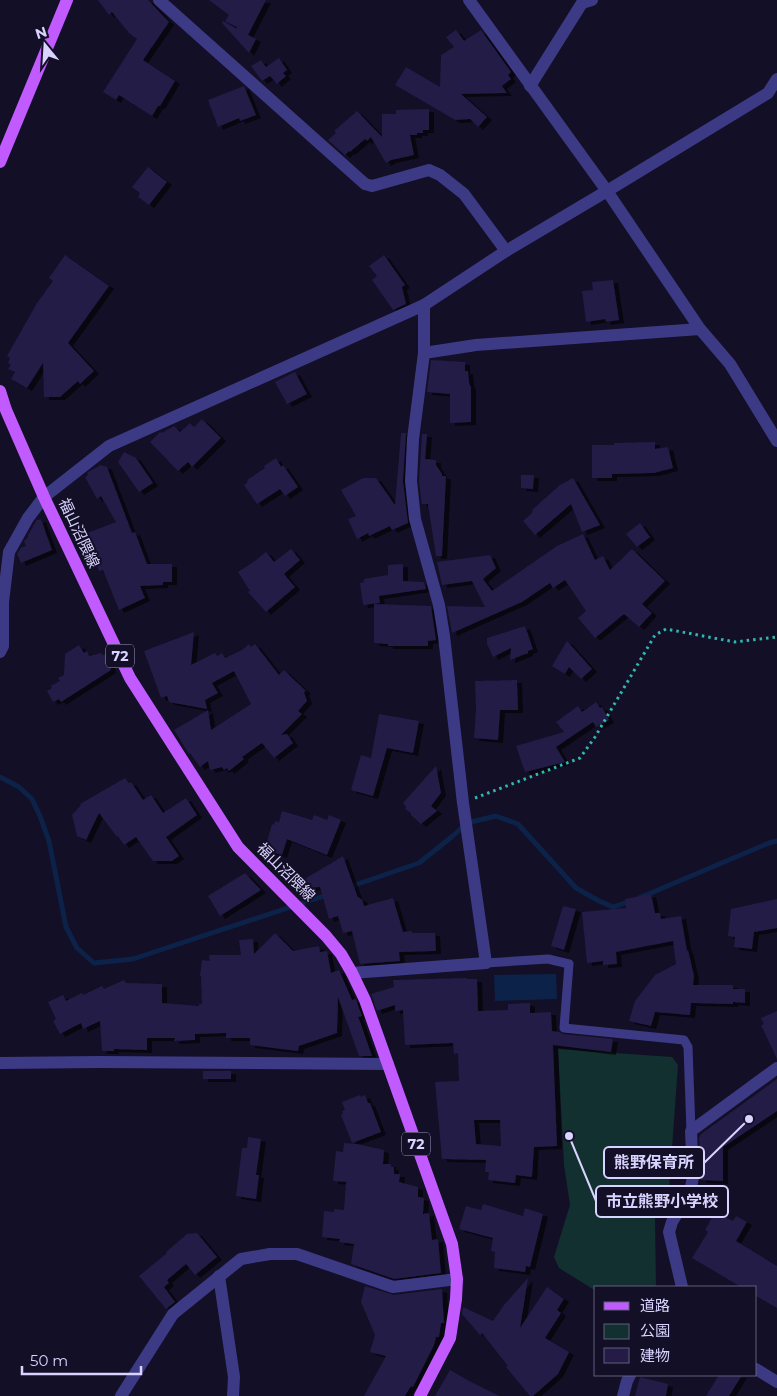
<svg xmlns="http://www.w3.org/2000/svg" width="777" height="1396" viewBox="0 0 777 1396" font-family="Montserrat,'Noto Sans JP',sans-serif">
<defs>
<filter id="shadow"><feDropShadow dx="5" dy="3" stdDeviation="0" flood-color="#0009"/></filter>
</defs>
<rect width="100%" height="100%" fill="#130f26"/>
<polygon fill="#12302f" points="558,1049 672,1057 678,1065 669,1191 655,1215 656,1287 596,1287 596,1291 559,1268 554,1257 570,1205 564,1165"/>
<polygon fill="#0c2248" points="556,974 557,999 495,1001 494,975"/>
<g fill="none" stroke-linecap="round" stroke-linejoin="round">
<g stroke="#0c2248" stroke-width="5">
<polyline points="0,777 19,787 32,799 40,816 49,841 66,927 77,948 94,963 133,959 327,895"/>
<polyline points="349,887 419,863 454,835 467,823 496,816 518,824 576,888 599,901 613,907 631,901"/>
<polyline points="639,898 769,843 777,841"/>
</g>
</g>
<g fill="#241b47" fill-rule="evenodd" filter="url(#shadow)">
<polygon points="98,0 148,0 169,22 143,60 175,81 160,106 158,106 152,116 119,95 116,100 103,92 137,39 129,33 112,12 109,15"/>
<polygon points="209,0 266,0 248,35 256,39 249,53 222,23 223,21 237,29 237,27 225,21 229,15"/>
<polygon points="456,30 464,41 481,30 511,72 508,75 511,79 502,86 507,93 461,94 487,117 478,127 470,119 455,120 395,85 406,67 440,87 441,55 454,47 446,37"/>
<polygon points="279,58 287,70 283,73 286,76 277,84 270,76 262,81 251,66 261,60 266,67"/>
<polygon points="244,86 256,115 240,121 239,118 218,127 208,100"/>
<polygon points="429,109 429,130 423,130 423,133 417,133 417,135 410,135 414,155 391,160 386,163 371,137 367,141 365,139 350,152 349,151 345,155 328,140 336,133 334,131 357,111 382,137 382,114 396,114 396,110"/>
<polygon points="148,167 167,182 149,205 138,197 140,193 132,187"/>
<polygon points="65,255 109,286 68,343 94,371 80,384 78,381 60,397 44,397 43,363 27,388 11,379 15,372 8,369 11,365 8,363 10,358 7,356 37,303 53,281 49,278"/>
<polygon points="384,255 405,285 402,287 406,304 393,310 372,280 377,276 369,266"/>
<polygon points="613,280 619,320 606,322 605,319 586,322 582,291 593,290 592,282"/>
<polygon points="431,360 465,362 465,371 468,371 469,382 470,386 471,386 471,422 450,423 450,394 427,392"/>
<polygon points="295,372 307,394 287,404 275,382"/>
<polygon points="202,419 221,438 192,467 188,462 178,471 150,442 160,432 162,433 174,426 180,432 190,423 194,427"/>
<polygon points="401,433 406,433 403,481 408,523 392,530 390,526 369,536 368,533 357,539 348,519 356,516 341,490 363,478 376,478 395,505"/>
<polygon points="422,434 427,434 425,459 436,460 436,465 442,474 442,476 446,476 442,556 436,556 428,504 422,504 422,506 419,481"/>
<polygon points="655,442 655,449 668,447 673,468 654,473 612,474 612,478 592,478 592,445 614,445 614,443"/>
<polygon points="124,452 136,458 153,483 139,492 118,462"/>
<polygon points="276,458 281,467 283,465 298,487 285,496 280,489 257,504 244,485 248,482 247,480 265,468 264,466"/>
<polygon points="101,465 107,467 132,533 135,532 147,564 172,564 172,582 163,582 163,585 140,586 145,598 119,610 103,570 99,571 93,555 89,557 88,553 83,554 77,537 116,522 101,496 97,499 85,477 88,475 87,474 88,472"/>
<polygon points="521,475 534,475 533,489 521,488"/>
<polygon points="573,478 600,525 582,532 571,504 535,535 523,521 533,512 532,510 560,485"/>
<polygon points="37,519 38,520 41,519 52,550 21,563 17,554 21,548 26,546 24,541 28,537 28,535"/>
<polygon points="640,523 650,537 637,547 626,534"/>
<polygon points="583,534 595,560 603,556 610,570 632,549 665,581 642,604 652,613 639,627 624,614 595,638 578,618 586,611 565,580 553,588 550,583 522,602 452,633 447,606 485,607 472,581 442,585 437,562 490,555 496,568 483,579 492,591 557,546"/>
<polygon points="291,549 300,560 284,574 295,587 266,612 248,592 250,591 238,572 252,563 266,552 274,562"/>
<polygon points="403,564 403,581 424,582 426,589 379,596 380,603 363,605 360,583 364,582 364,579 388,575 388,565"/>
<polygon points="374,604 431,606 436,640 428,641 428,646 388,646 388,644 374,643"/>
<polygon points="525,626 533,649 528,651 528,653 510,660 511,648 493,657 487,644 487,638"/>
<polygon points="194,632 191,665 215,653 217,656 222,653 225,658 242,650 249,644 251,647 255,644 279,675 284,670 286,672 306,691 304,692 307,701 298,711 302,714 281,735 287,734 293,743 274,758 262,743 242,757 244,759 229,771 227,768 224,770 222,767 210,770 208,761 200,767 190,753 189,754 174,730 208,710 211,730 251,704 234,671 212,683 218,693 205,700 207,709 169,702 167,696 161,698 144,651"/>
<polygon points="567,641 592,669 581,679 569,667 565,674 552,666"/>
<polygon points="79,645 84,653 87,651 89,656 102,653 102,655 107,654 111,670 61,702 59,699 53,702 47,691 52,688 51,686 60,681 58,678 64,675 65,654"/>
<polygon points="517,680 518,710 500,710 498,740 474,738 476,710 475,681"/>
<polygon points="596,702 600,708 602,707 609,720 596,727 593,722 556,747 565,762 525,772 516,746 564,732 556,722 578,706 582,712"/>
<polygon points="379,714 419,721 413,753 387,748 373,796 351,790 361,755 371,758"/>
<polygon points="436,766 441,793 431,806 437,811 421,824 411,815 411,813 405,809 406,807 403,803"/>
<polygon points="125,778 129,783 131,782 143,800 151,795 163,813 186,798 197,815 166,837 179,856 172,861 153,861 136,837 124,845 118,836 117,837 99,813 86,840 77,836 72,815 81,805 80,804"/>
<polygon points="282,811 312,820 314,815 327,820 329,815 341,820 327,855 287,839 282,855 268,851 270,844 267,842 272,824 274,825 275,821 279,822"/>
<polygon points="343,856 358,898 359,897 360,899 362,899 364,906 393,898 403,932 412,931 412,933 435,933 436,951 399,952 400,961 360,964 352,931 343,933 338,916 329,919 320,887 310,888 303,880"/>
<polygon points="245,873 261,890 220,916 208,896"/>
<polygon points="651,894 655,913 660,913 661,919 681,916 687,951 688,950 694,976 693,985 733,985 733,989 745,989 745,1003 733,1002 733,1004 691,1003 690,1015 655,1012 651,1026 629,1021 635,1001 655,975 676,964 673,941 616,952 617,964 603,965 603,961 587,963 582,912 626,908 625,899"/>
<polygon points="777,899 777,928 754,932 752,949 734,947 735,937 728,936 731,909"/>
<polygon points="563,906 576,909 564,950 551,946"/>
<polygon points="275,933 293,951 319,946 320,952 327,951 331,973 339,970 352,1000 356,999 357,1003 362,1016 358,1017 359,1019 372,1056 359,1056 338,997 337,1033 299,1046 298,1051 250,1045 250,1038 226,1038 226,1033 195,1034 195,1040 174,1041 175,1038 147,1038 147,1050 114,1049 114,1051 102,1051 100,1021 83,1029 81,1023 60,1034 53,1021 56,1019 48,1002 63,995 66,1001 82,993 83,995 102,986 104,989 124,980 126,983 162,984 162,1003 199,1006 199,1004 202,1004 201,976 200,976 202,960 210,961 209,955 241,955 239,940 253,939 254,954"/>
<path d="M466 978 467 979H477L478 1011 508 1010V1004L530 1003V1013L551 1012 552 1031 559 1032 563 1034 613 1039 611 1052 553 1045 557 1146 534 1147 532 1177 516 1175 515 1183 488 1180 489 1172H485L486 1160 442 1159 435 1082 459 1081 458 1053 454 1054 453 1043 405 1045 403 1010 395 1011V1005L377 1011 371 994 394 987 393 980ZM474 1120H500L501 1146 476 1144Z"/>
<polygon points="777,1011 777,1059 761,1025 764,1024 761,1018"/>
<rect x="203" y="1071" width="28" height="8"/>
<polygon points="777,1079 777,1111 723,1147 723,1181 701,1180 699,1138 701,1134"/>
<polygon points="360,1095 361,1097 365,1095 368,1103 370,1103 381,1132 352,1143 341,1115 343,1114 342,1111 345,1110 342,1102"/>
<polygon points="248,1137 261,1139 256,1175 259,1175 256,1199 236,1196 242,1148 247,1148"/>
<polygon points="344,1143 357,1144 384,1150 383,1164 391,1164 391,1167 394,1167 394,1174 400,1174 399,1182 418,1187 418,1197 424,1198 423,1214 429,1213 432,1240 438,1239 441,1273 394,1279 351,1264 354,1244 339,1242 340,1239 322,1237 324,1211 334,1212 334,1209 344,1210 346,1182 333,1181 336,1151 343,1152"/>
<polygon points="483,1204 523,1216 525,1208 543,1214 530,1267 526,1266 525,1272 494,1268 495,1252 491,1251 493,1238 459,1229 466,1206 481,1210"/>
<polygon points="714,1214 719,1214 733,1221 736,1216 747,1222 736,1241 777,1266 777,1308 756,1296 756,1287 741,1287 692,1258 708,1232 705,1230"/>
<polygon points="197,1233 217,1257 195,1275 186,1264 167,1280 169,1283 164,1287 175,1302 166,1309 139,1276 167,1253 166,1252 187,1234"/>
<polygon points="528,1278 520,1328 547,1287 564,1299 557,1310 561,1313 545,1338 569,1352 558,1374 533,1396 530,1396 506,1367 508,1366 482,1333 480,1335 462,1314 463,1307 493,1321 504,1305"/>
<polygon points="365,1286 394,1295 442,1289 444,1323 441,1323 439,1337 436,1337 434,1345 413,1387 411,1386 405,1396 364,1396 386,1356 370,1352 375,1335 361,1302"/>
<polygon points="450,1370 471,1382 499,1396 435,1396"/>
<polygon points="719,1375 742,1375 729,1396 706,1396"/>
<polygon points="640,1377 668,1384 666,1396 635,1396"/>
</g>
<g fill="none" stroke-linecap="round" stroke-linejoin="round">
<polyline stroke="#2fb8b0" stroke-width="3" stroke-dasharray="2.5 4" stroke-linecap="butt" points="475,798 580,758 595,737 655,635 666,629 735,642 777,637"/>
<polyline stroke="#3d3a85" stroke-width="9" points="486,963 548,959 569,964 564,1028 684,1040 688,1047 691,1131"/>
<g stroke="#3d3a85" stroke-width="12">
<polyline points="159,0 365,184 372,186 429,170 440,175 464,194 506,251"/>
<polyline points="469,0 607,191 700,329 730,364 777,441"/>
<polyline points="530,86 582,3 592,0"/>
<polyline points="424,353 476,345 700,329"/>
<polyline points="0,652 3,646 3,602 9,552 28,518 44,497 109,446 424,305 506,251 607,191 768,93 777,79"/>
<polyline points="352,973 486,963 463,803 444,636 439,605 415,519 411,481 413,439 424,353 424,305"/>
<polyline points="0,1063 99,1062 388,1064"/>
<polyline points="219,1276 234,1377 233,1396"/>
<polyline points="682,1287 669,1232 672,1222 690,1192 693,1177 691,1131 777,1068"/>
<polyline points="756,1369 777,1382"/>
<polyline points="121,1396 173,1314 241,1259 270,1254 297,1254 393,1287 457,1279"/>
<polyline points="623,1396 627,1381 630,1375"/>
</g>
<g stroke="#c25bff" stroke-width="12">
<polyline points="0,162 67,0"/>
<polyline points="0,391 6,410 44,497 130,678 238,847 326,936 341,954 352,973 365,1000 452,1244 457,1279 456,1299 450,1338 420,1396"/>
</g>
</g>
<g text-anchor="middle" stroke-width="4" stroke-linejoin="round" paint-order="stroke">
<g fill="#130f26" stroke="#9e99be" stroke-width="1">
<rect x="106" y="644.5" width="28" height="23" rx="4"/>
<rect x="402" y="1132.5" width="28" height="23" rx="4"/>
</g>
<g font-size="14" font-weight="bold" fill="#d9d4ff">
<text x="120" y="661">72</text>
<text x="416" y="1149">72</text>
</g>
<g font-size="15" fill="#d9d4ff" stroke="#130f26">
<text transform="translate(79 533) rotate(65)" y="5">福山沼隈線</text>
<text transform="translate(286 872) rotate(45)" y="5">福山沼隈線</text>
</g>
</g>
<path fill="none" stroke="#d9d4ff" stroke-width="2" d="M749 1119L704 1163M569 1136L596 1201"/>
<g fill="#d9d4ff" stroke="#130f26" stroke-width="2">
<circle cx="749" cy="1119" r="5"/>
<circle cx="569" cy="1136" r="5"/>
</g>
<g fill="#130f26" stroke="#d9d4ff" stroke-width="2">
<rect x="604" y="1147" width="100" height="31" rx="5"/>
<rect x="596" y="1186" width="132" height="31" rx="5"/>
</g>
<g font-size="16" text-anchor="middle" font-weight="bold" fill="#d9d4ff">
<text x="654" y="1168">熊野保育所</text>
<text x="662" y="1207">市立熊野小学校</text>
</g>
<rect x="594" y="1286" width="162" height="90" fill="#130f26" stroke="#625e7d"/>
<rect x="604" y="1302" width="25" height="8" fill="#c25bff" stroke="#625e7d"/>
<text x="640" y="1311" font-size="15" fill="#d9d4ff">道路</text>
<rect x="604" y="1324" width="25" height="15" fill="#12302f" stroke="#625e7d"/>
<text x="640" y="1336" font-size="15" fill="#d9d4ff">公園</text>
<rect x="604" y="1348" width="25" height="15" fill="#241b47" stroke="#625e7d"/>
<text x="640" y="1361" font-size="15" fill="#d9d4ff">建物</text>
<g transform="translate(45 45) rotate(342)" stroke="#130f26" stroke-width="4" paint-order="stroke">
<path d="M0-4L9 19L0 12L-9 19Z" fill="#d9d4ff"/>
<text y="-8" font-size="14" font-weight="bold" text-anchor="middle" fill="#d9d4ff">N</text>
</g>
<path d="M22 1366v8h119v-8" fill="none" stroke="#d9d4ff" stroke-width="2.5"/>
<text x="30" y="1366" font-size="15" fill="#d9d4ff" stroke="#130f26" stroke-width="4" paint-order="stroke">50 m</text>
</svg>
